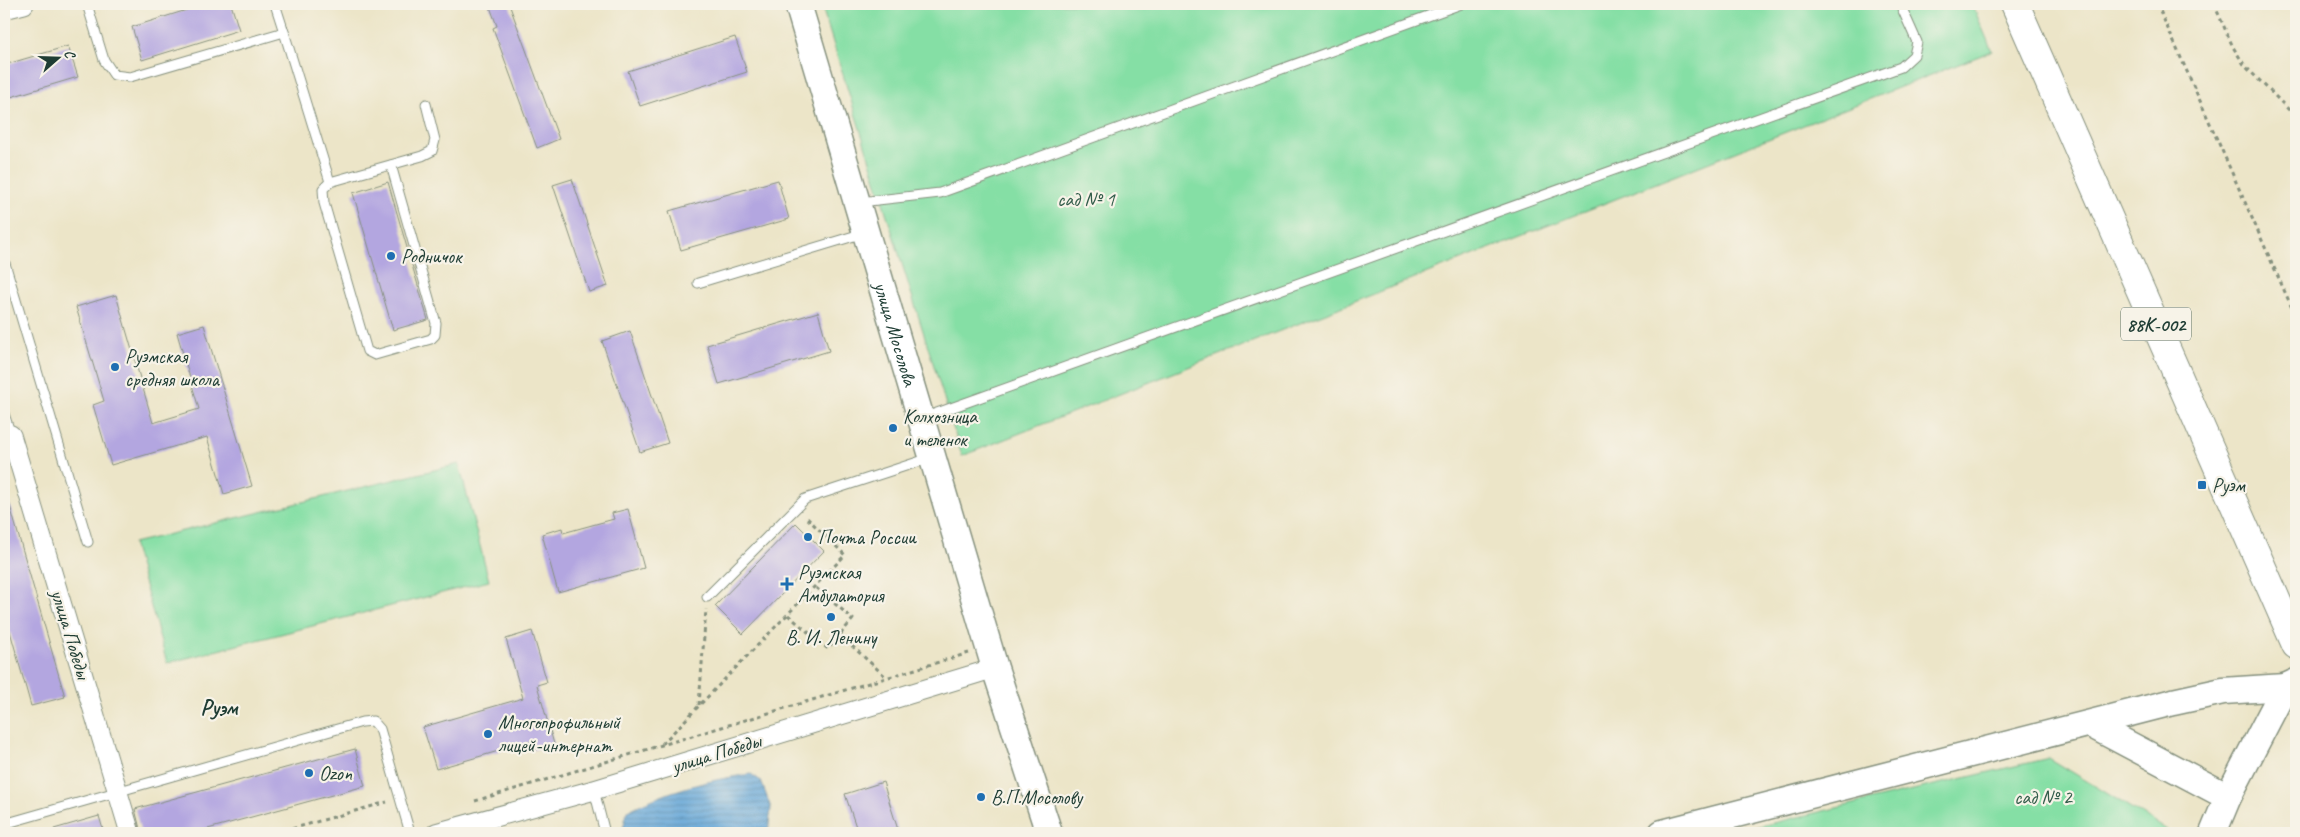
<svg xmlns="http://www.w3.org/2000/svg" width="2300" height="837" viewBox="0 0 2300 837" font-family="Caveat,sans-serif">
<defs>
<pattern id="water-rules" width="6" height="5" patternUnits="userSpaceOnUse" patternTransform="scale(1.25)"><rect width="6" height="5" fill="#63a6d8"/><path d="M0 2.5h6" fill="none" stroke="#5188b0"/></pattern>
</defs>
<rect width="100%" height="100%" fill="#f7f3e8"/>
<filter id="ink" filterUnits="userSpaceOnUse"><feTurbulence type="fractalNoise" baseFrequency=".02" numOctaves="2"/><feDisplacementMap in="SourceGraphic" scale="10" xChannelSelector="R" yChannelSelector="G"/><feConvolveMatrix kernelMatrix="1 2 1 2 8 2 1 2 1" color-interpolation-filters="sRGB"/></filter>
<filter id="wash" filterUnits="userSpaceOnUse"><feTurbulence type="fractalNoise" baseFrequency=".0096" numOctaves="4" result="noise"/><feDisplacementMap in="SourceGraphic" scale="20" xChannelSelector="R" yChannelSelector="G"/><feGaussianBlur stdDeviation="1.12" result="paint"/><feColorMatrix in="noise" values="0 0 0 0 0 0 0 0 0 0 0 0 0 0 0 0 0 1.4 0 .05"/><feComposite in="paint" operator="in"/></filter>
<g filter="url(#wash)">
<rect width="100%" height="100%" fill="#ece5c8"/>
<g fill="#85dfa5" stroke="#528e6c">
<polygon points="821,4 1972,4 1992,51 962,456"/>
<polygon points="459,464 489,581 167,663 133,543"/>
<polygon points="2049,758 2172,833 1730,833"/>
</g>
<path fill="url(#water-rules)" stroke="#417286" d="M751 774 761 781 771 808 768 833H624L623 829 627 811C666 791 707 780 751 774Z"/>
<g id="blocks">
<g fill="#b3a6e0">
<polygon points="206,4 231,4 239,30 142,60 132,27"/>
<polygon points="489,4 509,4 559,139 537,148 493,28 497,26"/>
<polygon points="735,37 747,72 640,106 628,71"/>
<polygon points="68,46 78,77 4,99 4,65"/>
<polygon points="572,179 608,286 589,292 553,185"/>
<polygon points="778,180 789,219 681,250 669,211"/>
<polygon points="388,182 428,320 393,330 353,193"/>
<polygon points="116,295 153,423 199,409 177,333 204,325 252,486 224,494 207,437 111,465 93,405 104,401 76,307"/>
<polygon points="818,312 829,351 719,384 707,345"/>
<polygon points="630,331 668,443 640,452 602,341"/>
<polygon points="4,499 8,499 65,697 31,706 4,610"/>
<polygon points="628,509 644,568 558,592 542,534 562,528 563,533 614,519 612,513"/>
<polygon points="796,523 824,551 743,634 715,606"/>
<polygon points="532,631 547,682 537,685 554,744 533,750 530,742 436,769 423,727 523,698 506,639"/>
<polygon points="355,749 365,786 193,833 141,833 135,809"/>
<polygon points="883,782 899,833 858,833 845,794"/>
<polygon points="99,816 104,833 54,833 54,829"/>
</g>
</g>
</g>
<g filter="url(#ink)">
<use href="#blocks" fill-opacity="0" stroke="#86917e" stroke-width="1"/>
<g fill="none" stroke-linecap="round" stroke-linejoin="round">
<g stroke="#86917e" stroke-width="11">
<g id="lane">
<polyline points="87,4 104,60 114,75 130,77 284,32 275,4"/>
<polyline points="284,32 330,182 323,189 324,203 367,351 375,355 431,339 435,335 436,323 391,165"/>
<polyline points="330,182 422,156 432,151 435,140 426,104"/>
<polyline points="860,202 940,193 1461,4"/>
<polyline points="4,260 88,542"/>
<polyline points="698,283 864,233"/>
<polyline points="4,414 11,435"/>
<polyline points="923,418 1901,67 1914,55 1917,42 1900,4"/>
<polyline points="707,597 805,499 930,458"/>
<polyline points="594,790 605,833"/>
<polyline points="4,824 362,722 373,721 380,729 410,833"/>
</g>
</g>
<g stroke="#86917e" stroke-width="21">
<g id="street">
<polyline points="4,9 24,4"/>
<polyline points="11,435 130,833"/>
<polyline points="436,833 594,790 995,668"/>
</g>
</g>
<g stroke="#86917e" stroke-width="29">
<g id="secondary">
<path id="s1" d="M798 4 995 668 1049 833"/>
<polyline points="2090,724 2228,797"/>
<polyline points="1662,833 2173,702 2223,691 2285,687"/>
<polyline points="2213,833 2228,797 2285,687 2296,682"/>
</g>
</g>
<g stroke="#86917e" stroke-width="30">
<polyline id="primary" points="2015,4 2296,645"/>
</g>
<g stroke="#86917e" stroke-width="3" stroke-dasharray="4 4" stroke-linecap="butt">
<polyline points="2157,4 2296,317"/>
<polyline points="2214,4 2233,47 2245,66 2296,117"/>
<polyline points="788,615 828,649 853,619 815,587"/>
<polyline points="840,635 886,677"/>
<polyline points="699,705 706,609"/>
<polyline points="662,744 845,555 806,517"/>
<polyline points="475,801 969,653"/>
<polyline points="277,833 387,802"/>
</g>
<use href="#lane" stroke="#fff" stroke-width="9"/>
<use href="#street" stroke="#fff" stroke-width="19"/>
<use href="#secondary" stroke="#fff" stroke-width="26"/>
<use href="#primary" stroke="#fff" stroke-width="28"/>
</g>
</g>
<g fill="#1f6fb2" stroke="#f7f3e8" stroke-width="2">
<circle cx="391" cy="256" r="5"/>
<circle cx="115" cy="367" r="5"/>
<circle cx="893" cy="428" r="5"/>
<rect x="2197" y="480" width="10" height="10" rx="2.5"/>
<circle cx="808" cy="537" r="5"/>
<path d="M784.5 576.5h5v5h5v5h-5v5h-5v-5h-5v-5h5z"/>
<circle cx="831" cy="617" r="5"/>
<circle cx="488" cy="734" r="5"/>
<circle cx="309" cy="773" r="5"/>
<circle cx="981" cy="797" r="5"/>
</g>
<g text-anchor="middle" stroke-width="4.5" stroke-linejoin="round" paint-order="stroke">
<rect fill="#f7f3e8" stroke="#60746a" stroke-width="1" x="2121" y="307.5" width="70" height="33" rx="4"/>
<g font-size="19" font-weight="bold" fill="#1f3d34">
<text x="2156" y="331">88К-002</text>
</g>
<g font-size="20" fill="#335d4b" stroke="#f7f3e8">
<text x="1086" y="206">сад № 1</text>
<text x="2043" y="804">сад № 2</text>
</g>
<g font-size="20" fill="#1f3d34" stroke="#f7f3e8" text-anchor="start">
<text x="401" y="263">Родничок</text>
<text x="125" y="363">Руэмская<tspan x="125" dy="23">средняя школа</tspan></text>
<text x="903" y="423">Колхозница<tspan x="903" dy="23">и теленок</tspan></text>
<text x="2212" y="492">Руэм</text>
<text x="818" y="544">Почта России</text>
<text x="798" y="579">Руэмская<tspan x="798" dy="23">Амбулатория</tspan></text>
<text x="831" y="644" text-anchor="middle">В. И. Ленину</text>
<text x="498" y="729">Многопрофильный<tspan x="498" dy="23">лицей-интернат</tspan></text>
<text x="319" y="780">Ozon</text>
<text x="991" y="804">В.П.Мосолову</text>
</g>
<g font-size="20" fill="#1f3d34" stroke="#f7f3e8">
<text dy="7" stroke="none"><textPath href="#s1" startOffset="344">улица Мосолова</textPath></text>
<text transform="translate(71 634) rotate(73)" y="7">улица Победы</text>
<text transform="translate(716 753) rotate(-17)" y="7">улица Победы</text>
</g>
<g font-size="22" font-weight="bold" fill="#1f3d34" stroke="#f7f3e8">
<text x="219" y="715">Руэм</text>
</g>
</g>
<rect width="2300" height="837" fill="none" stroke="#f7f3e8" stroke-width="20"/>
<g transform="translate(58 58) rotate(70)" stroke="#f7f3e8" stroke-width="4" paint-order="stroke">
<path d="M0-4L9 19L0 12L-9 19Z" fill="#1f3d34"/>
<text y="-8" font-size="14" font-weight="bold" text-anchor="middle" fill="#1f3d34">С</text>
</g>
</svg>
